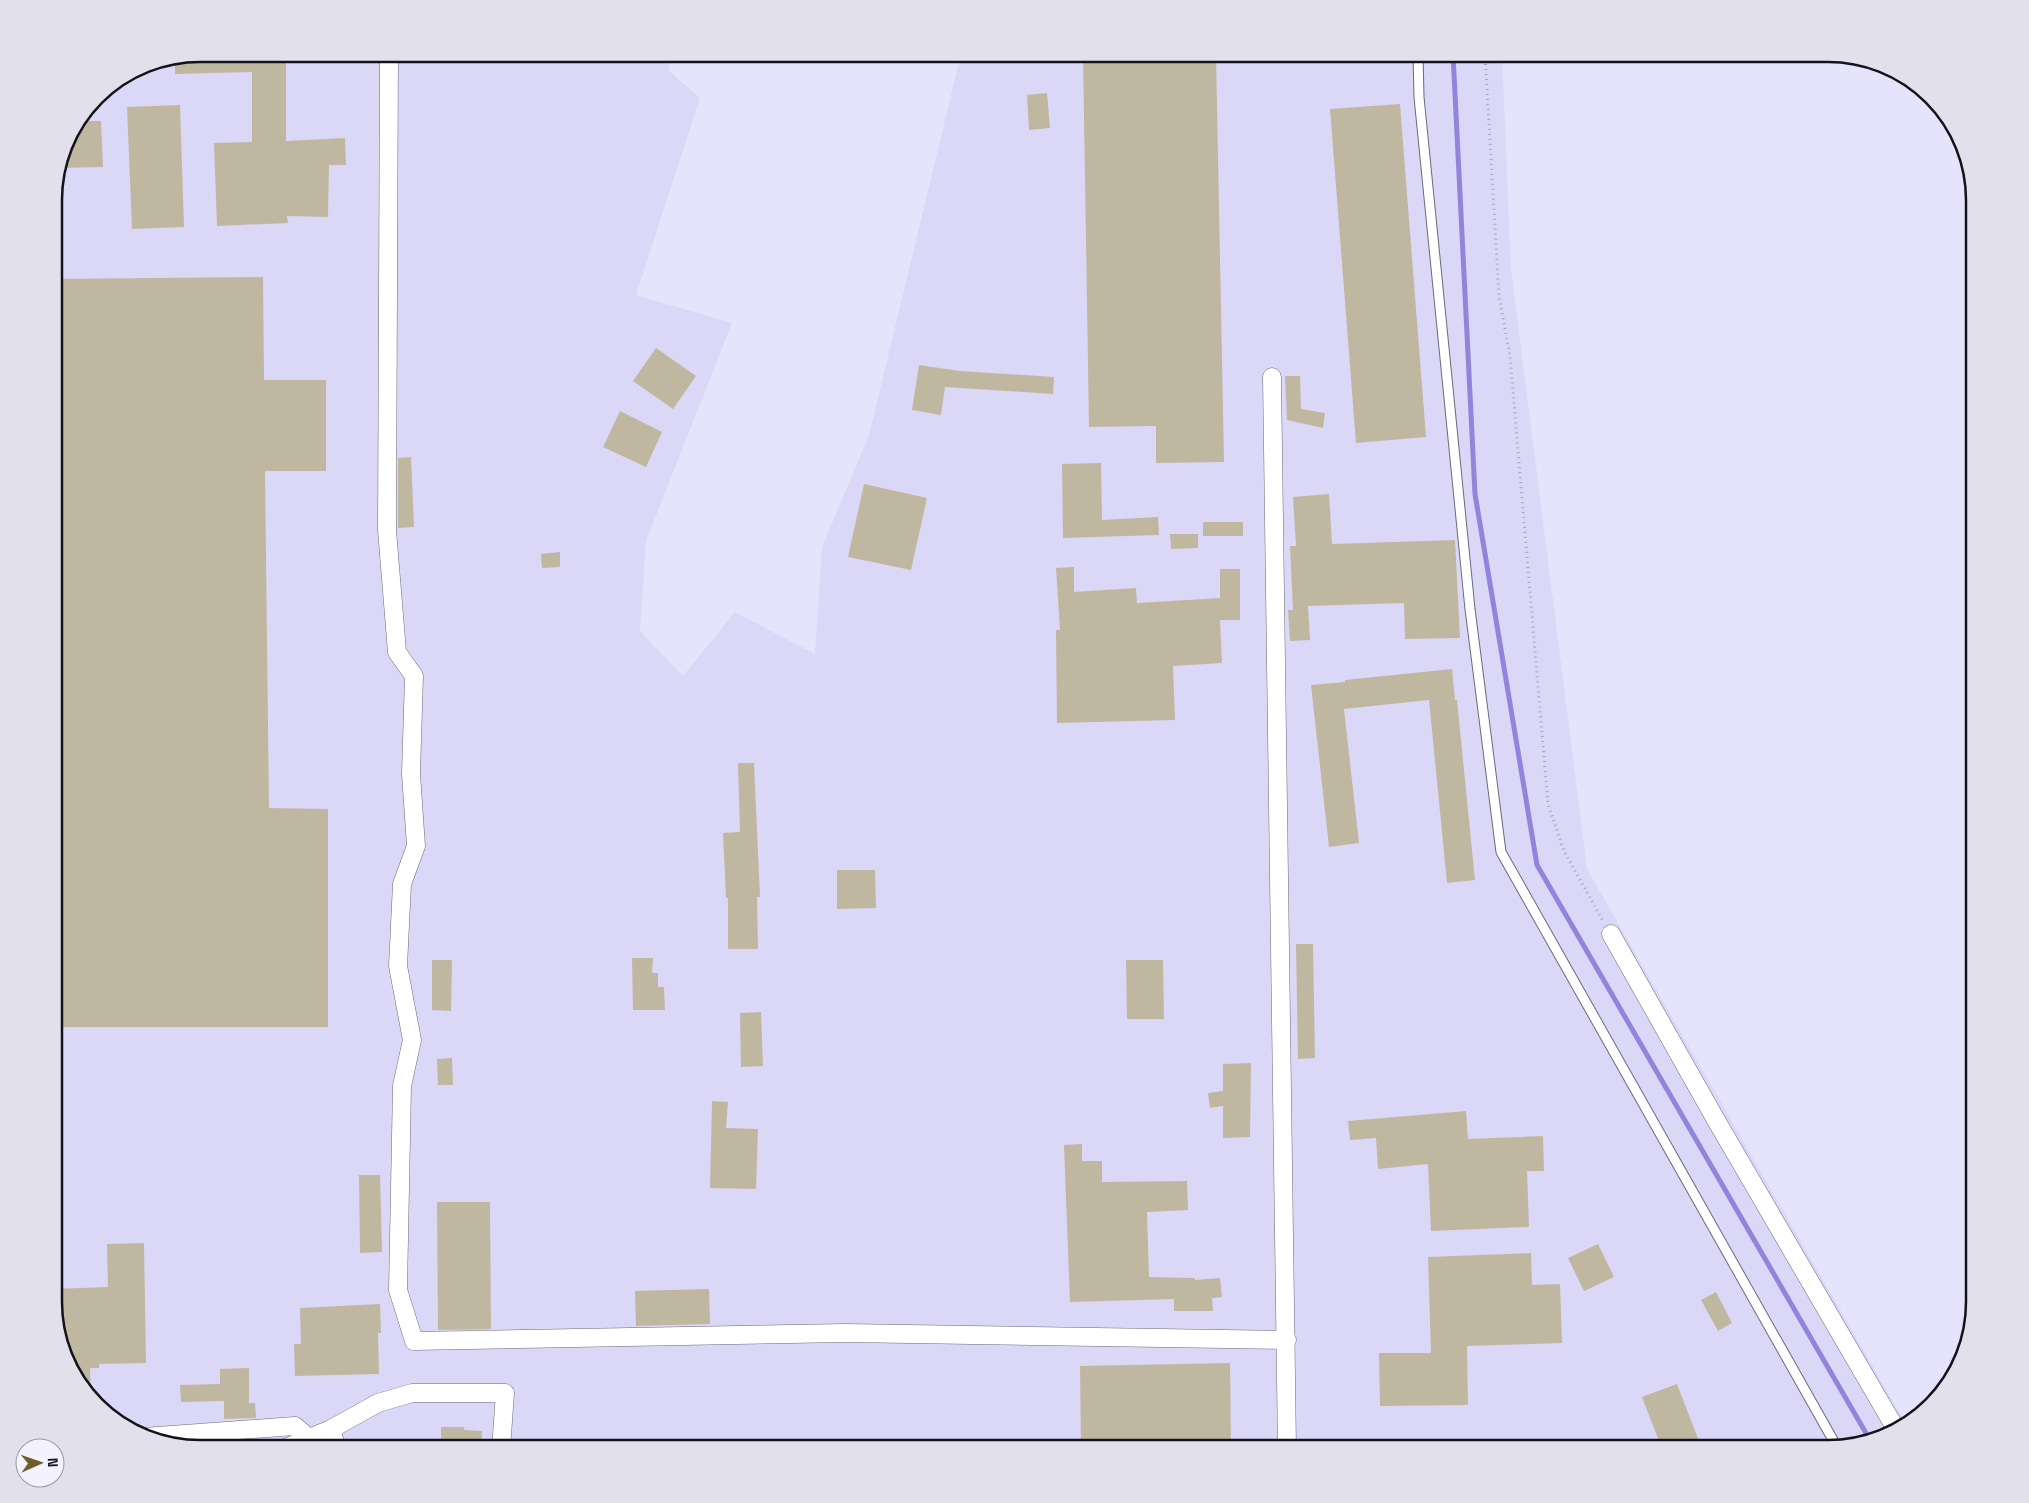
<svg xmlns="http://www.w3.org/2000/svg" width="2029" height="1503" viewBox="0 0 2029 1503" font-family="'Space Grotesk',sans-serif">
<rect width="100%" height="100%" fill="#e6e4fc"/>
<polygon fill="#dbd8f7" points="200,54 674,54 668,70 700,98 636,295 732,323 646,541 640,631 683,676 735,612 815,654 822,547 869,435 961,54 1502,54 1511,268 1587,869 1906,1424 1894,1434 1829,1449 200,1449 153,1441 111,1419 73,1376 54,1312 54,191 65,144 97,96 144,65"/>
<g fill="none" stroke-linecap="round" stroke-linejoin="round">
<polyline stroke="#9284da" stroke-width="5" points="1453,54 1475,494 1537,865 1870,1440"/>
</g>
<g fill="#c0b7a1">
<polygon points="200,54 286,54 286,141 345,138 346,165 329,165 328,217 287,216 288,223 217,226 214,143 252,142 252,72 175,74 175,59"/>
<polygon points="1083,54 1216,54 1224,462 1156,463 1156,426 1089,427"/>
<polygon points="1047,93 1050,128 1029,130 1027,95"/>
<polygon points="1400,104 1426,437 1356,443 1330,109"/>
<polygon points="180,105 184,227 132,229 127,107"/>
<polygon points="80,121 101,121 103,167 59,168 65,144"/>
<polygon points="263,277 264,380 326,380 326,471 265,471 269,808 328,809 328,1027 54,1027 54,279"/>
<polygon points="656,348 696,376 673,409 633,381"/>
<polygon points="919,365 960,371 1054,377 1053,394 945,387 941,415 912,410"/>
<polygon points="1285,376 1300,376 1301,409 1325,413 1323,428 1287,420"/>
<polygon points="620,411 662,432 646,467 603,447"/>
<polygon points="411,457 414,527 398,528 398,458"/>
<polygon points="1101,463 1102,520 1158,517 1159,535 1063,538 1062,464"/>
<polygon points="864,484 927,498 911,570 848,557"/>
<polygon points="1329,494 1332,544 1455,540 1460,638 1405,639 1404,603 1308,606 1310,640 1290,641 1288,610 1293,610 1290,546 1296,546 1293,497"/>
<rect x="1203" y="522" width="40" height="14"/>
<polygon points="1170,534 1198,534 1198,548 1171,549"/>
<polygon points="560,552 560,567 542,568 541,554"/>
<polygon points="1074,567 1074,592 1136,588 1137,603 1220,598 1220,569 1240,569 1240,620 1220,620 1222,663 1173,666 1175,720 1057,723 1056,630 1060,630 1056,568"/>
<polygon points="1452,669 1455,700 1457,700 1475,880 1447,883 1429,700 1344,709 1359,843 1329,847 1311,685 1345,682 1345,680"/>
<polygon points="738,763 754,763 760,897 757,897 758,949 728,949 728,898 726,898 723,833 740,832"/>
<polygon points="837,870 875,870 876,908 837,909"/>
<polygon points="1296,944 1313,944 1315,1058 1298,1059"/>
<polygon points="632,958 653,958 652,973 658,973 658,987 664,987 665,1010 633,1010"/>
<polygon points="432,960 452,960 451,1011 432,1010"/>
<polygon points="1126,960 1163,960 1164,1019 1127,1019"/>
<polygon points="761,1012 763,1066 741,1067 740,1013"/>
<polygon points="452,1058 453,1085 438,1085 437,1059"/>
<polygon points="1251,1063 1250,1137 1223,1138 1223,1106 1210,1108 1208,1093 1223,1091 1223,1064"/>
<polygon points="712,1101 728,1102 726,1128 758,1129 756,1189 710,1188"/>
<polygon points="1466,1111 1468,1139 1543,1136 1544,1171 1527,1171 1529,1227 1431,1231 1428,1164 1378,1169 1376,1138 1350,1140 1348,1121"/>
<polygon points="1082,1144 1082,1161 1102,1161 1102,1182 1187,1181 1188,1210 1147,1212 1149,1277 1195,1278 1195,1280 1220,1278 1222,1297 1212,1298 1213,1311 1174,1311 1174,1299 1070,1302 1064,1145"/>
<polygon points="359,1175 380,1175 382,1252 360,1253"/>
<polygon points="437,1202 490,1202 491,1329 438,1330"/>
<polygon points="144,1243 146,1363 99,1364 99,1368 90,1368 91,1396 73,1376 54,1312 54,1289 108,1287 107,1244"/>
<polygon points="1598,1244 1614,1277 1584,1291 1568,1258"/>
<polygon points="1531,1253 1532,1285 1560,1284 1562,1343 1467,1346 1468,1405 1380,1406 1379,1353 1431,1353 1428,1257"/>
<polygon points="709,1289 710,1324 636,1326 635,1291"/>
<polygon points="1716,1292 1732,1323 1718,1331 1701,1300"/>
<polygon points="380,1304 381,1333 378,1333 379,1374 295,1376 294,1344 301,1344 300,1308"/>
<polygon points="1230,1363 1231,1449 1081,1449 1080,1366"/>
<polygon points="249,1368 249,1403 255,1403 256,1418 224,1419 224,1401 181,1402 180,1385 220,1384 220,1369"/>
<polygon points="1677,1384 1702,1449 1662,1449 1642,1397"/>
<polygon points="441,1427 464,1427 464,1430 482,1431 481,1449 441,1449"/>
</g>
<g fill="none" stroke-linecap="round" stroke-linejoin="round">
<g stroke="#6b687d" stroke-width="11">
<polyline id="lane" points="1418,54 1419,97 1470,609 1501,852 1837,1447"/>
</g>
<g stroke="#6b687d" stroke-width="19">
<g id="street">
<polyline points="389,54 387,530 397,652 414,676 411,774 416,846 402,884 398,966 412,1040 402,1086 398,1290 414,1341 846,1333 1287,1340"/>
<polyline points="1272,377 1287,1449"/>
<polyline points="1611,934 1716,1120 1897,1431"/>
<polyline points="331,1429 337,1449"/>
<polyline points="144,1437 295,1426 309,1438"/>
<polyline points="283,1449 331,1429 378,1403 412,1393 505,1393 501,1449"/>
</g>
</g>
<polyline stroke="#a5a4b7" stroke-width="3" stroke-dasharray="1 4" stroke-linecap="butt" points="1485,54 1499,296 1510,356 1548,804 1564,851 1603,921"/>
<use href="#lane" stroke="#fff" stroke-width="9"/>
<use href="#street" stroke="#fff" stroke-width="18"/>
</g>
<path d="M0 0H2029V1503H0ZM200 62H1828A138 138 0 0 1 1966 200V1302A138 138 0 0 1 1828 1440H200A138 138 0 0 1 62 1302V200A138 138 0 0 1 200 62Z" fill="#e2e1eb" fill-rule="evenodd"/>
<path fill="none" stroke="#14131b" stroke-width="2.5" d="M200 62H1828A138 138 0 0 1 1966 200V1302A138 138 0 0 1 1828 1440H200A138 138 0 0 1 62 1302V200A138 138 0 0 1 200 62Z"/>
<g transform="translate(40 1463) rotate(88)"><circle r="24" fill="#f4f3fd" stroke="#9a99a3"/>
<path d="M0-4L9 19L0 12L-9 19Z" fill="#705d2b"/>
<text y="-8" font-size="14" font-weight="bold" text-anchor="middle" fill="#14131b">N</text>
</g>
</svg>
